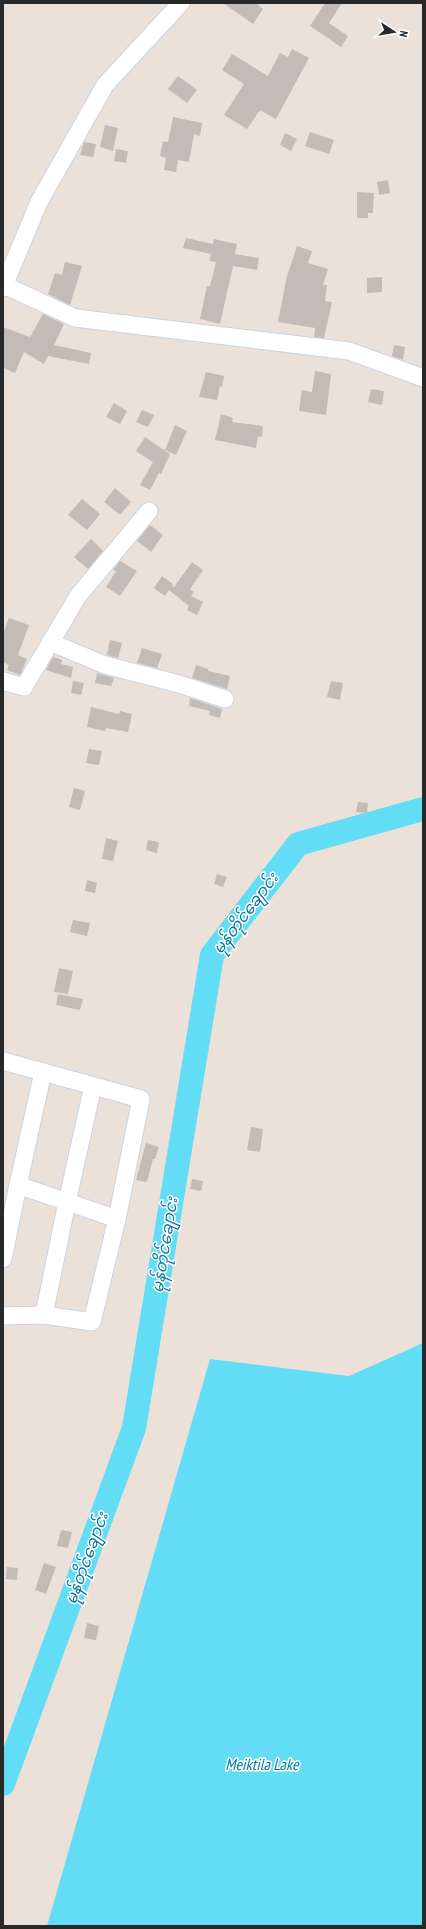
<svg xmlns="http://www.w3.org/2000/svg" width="426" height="1929" viewBox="0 0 426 1929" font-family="'PT Sans Narrow','Noto Sans Myanmar',sans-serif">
<rect width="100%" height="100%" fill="#ebe1d8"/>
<polygon fill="#63dcf5" points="423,1343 423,1926 47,1926 210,1359 349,1376"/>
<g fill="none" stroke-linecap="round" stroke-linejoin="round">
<polyline stroke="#63dcf5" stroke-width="24" points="3,1784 134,1428 212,955 298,844 423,809"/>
</g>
<g fill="#c3bbb5">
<polygon points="223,3 256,3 263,9 253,24"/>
<polygon points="325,3 342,3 329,23 348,36 341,47 310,26"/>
<polygon points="292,49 309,58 276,119 260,110 247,129 224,115 244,84 222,70 232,54 268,76 280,53 288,57"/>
<polygon points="178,76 197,90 187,103 168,89"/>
<polygon points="173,117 202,123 200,136 194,134 189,162 178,160 176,172 164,170 166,158 160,156 163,141 168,142"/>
<polygon points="105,125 118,128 113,151 100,147"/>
<polygon points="310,132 334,140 329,154 305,146"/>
<polygon points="285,133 297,139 291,151 280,145"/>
<polygon points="84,142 96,144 93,157 80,155"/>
<polygon points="116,149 128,151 126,163 114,161"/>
<polygon points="388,180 390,193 379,195 377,182"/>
<polygon points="357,192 374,193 373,213 368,213 368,218 357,218"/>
<polygon points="186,238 213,244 214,239 237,244 235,254 259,258 257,270 233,266 220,324 200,319 207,286 210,286 216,262 209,261 211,254 183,248"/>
<polygon points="297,246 312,251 308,263 328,269 323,285 327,285 325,301 332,302 324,338 314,337 315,328 278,322 287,276"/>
<polygon points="65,262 82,266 70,305 48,294 55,273 62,275"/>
<polygon points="382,277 382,292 367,293 367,278"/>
<polygon points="43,314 64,324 54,345 91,353 89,364 48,356 44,364 24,352 15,373 3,368 3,327 30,337"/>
<polygon points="394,345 405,347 403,360 392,356"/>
<polygon points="315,371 331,374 326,415 299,411 302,390 312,392"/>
<polygon points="206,372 224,376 222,387 220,386 217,400 199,397"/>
<polygon points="371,389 384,391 382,405 368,402"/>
<polygon points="114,403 127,411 120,424 106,417"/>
<polygon points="142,410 154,415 148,427 136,422"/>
<polygon points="221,414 233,418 232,422 263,426 262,437 258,436 256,448 215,440"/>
<polygon points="175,425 187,431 176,455 165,450"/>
<polygon points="145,437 170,454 161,474 159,473 150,490 140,485 153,462 136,451"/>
<polygon points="115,488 131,502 120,515 104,502"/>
<polygon points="82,499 100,514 87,530 68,515"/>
<polygon points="150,525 163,535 151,552 137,541"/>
<polygon points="91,539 103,551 88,569 74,557"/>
<polygon points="120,561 137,571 120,596 106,587 116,571 113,570"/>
<polygon points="192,562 203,570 190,589 194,592 191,596 203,602 197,615 187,610 189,606 169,590 165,596 154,588 162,576 173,584 172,586 174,587"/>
<polygon points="9,618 29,625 18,655 27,659 20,675 7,670 9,665 3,662 3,634"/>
<polygon points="110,640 122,643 118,658 107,655"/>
<polygon points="142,648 162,654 157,668 137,663"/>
<polygon points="53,657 62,660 61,664 73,667 71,678 46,670"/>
<polygon points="196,665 208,669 208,671 230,676 227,689 192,678"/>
<polygon points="97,673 114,678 111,686 95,683"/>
<polygon points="73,681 84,683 81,695 71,693"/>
<polygon points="331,681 343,683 340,700 327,697"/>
<polygon points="190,698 222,709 220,718 209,715 210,711 189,706"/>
<polygon points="91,707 119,714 120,711 132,714 128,732 106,728 105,731 87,727"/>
<polygon points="89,749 102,751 99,765 86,763"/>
<polygon points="74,788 85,791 80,810 69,807"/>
<polygon points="358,802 368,803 367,813 356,812"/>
<polygon points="106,838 118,841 113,861 102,859"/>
<polygon points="148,840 159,842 157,853 146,850"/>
<polygon points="217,874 227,877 223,887 214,884"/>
<polygon points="87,880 97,883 95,893 85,891"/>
<polygon points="73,920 90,923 87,936 70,932"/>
<polygon points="59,968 73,971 68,994 54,992"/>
<polygon points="58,994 83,999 80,1010 56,1005"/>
<polygon points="251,1127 263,1129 260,1152 247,1150"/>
<polygon points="146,1143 159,1147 155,1159 153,1159 147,1182 136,1180"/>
<polygon points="192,1179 203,1181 201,1191 190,1189"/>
<polygon points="61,1530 72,1532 68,1548 57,1546"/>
<polygon points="44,1563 56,1567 46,1594 35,1590"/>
<polygon points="7,1567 18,1568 17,1580 6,1579"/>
<polygon points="87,1623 99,1626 96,1640 84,1638"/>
</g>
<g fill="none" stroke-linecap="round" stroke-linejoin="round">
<g stroke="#cdd3e2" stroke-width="19">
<g id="minor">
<polyline points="4,285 75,318 349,351 423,378"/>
<polyline points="3,288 39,202 105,85 181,3"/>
<polyline points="50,642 105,665 179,684 225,699"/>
<polyline points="3,681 24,687 78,596 149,511"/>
<polyline points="3,1061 141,1099 117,1219 92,1322 44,1315 3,1316"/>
<polyline points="43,1072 18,1185 117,1219"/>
<polyline points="3,1259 18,1185"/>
<polyline points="44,1315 67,1202 93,1086"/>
</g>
</g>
<use href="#minor" stroke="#fff" stroke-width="17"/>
</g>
<g text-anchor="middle" stroke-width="3" stroke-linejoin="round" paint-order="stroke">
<g font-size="16" font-style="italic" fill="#06779e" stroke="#fff">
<text transform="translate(245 913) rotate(-53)" y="6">မုန်တိုင်ချောင်း</text>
<text transform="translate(164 1245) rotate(-81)" y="6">မုန်တိုင်ချောင်း</text>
<text transform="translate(86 1558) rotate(-70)" y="6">မုန်တိုင်ချောင်း</text>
<text x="262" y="1770">Meiktila Lake</text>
</g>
</g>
<rect width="426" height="1929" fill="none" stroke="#282828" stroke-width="8"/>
<g transform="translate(394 32) rotate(102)" stroke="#ffffff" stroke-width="3" paint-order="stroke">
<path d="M0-3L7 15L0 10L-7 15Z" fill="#282828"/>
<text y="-6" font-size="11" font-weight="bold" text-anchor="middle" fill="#282828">N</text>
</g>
</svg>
